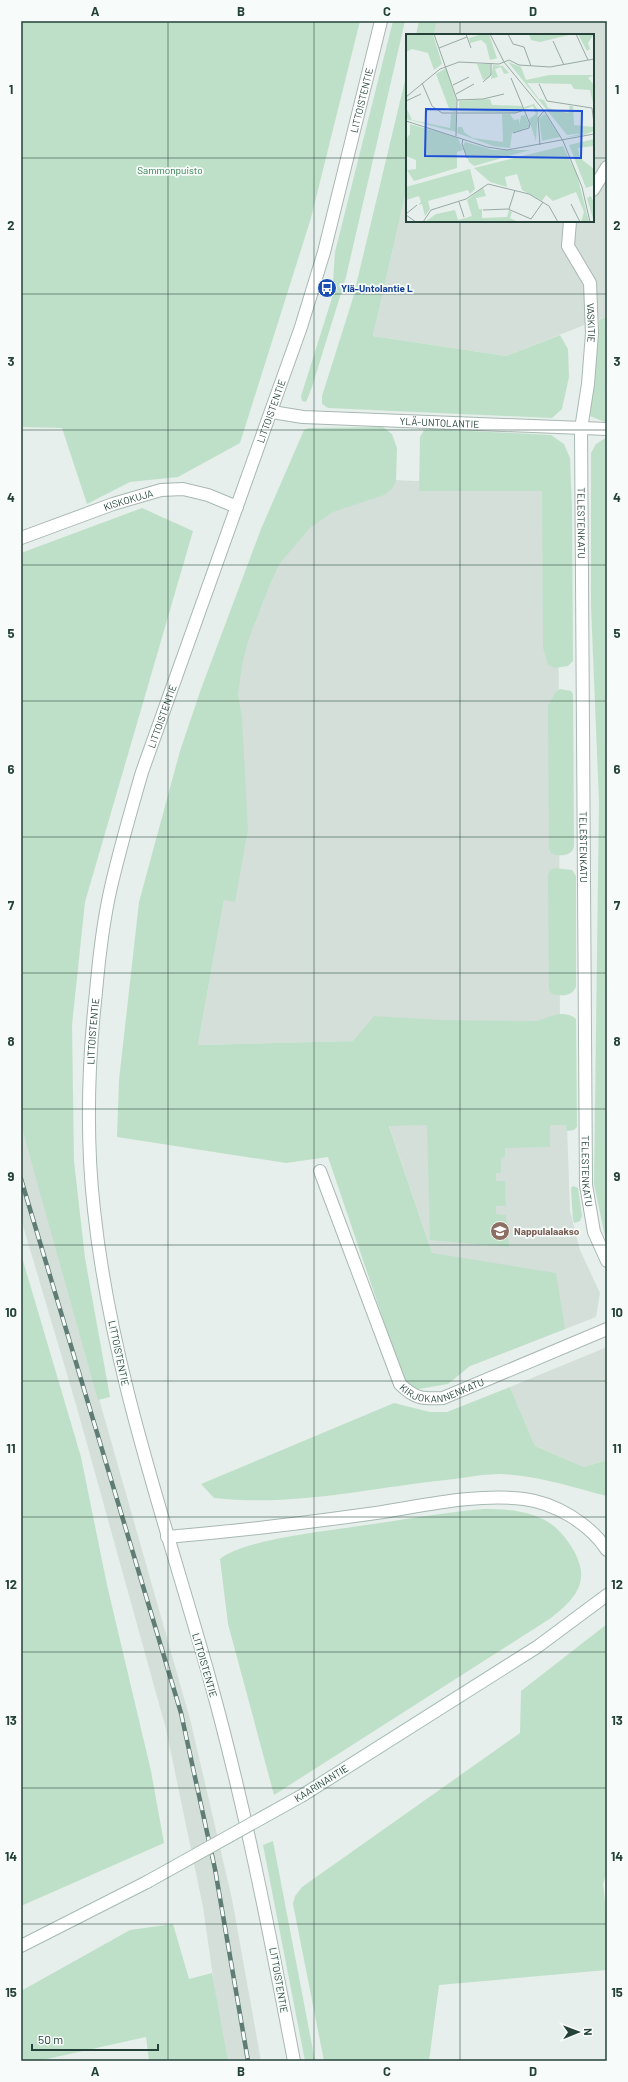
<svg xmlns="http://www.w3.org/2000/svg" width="628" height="2082" viewBox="0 0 628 2082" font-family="Barlow,sans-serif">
<rect width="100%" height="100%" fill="#e6efeb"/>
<g fill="#d4dfda">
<polygon points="437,21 607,21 607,316 506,356 373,336 407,187 407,221 593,221 593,35 434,35"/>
<polygon points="370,479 558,487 560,1036 198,1045 224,900 225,698 278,542"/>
<polygon points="21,1124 190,1719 232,1899 261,2061 225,2061 203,1907 166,1729 77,1408 21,1219"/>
<polygon points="389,1125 567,1125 570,1211 580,1250 600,1293 596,1317 470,1366"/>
<polygon points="607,1347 607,1460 584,1467 535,1446 510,1387"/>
</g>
<g fill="#bfe0c8">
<polygon points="21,21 360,21 311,218 240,443 178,477 130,482 87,504 62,428 21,427"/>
<polygon points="393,21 405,21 346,277 312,387 306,402 302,401 301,396 332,298 335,252"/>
<polygon points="419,21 437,21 434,35 416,35"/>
<polygon points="407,72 407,187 373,336 506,356 560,335 568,349 569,377 562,409 552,418 328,408 322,404 322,396 353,298"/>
<polygon points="607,316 607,422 605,422 590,416 599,320"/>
<path d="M383 427 392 434 397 448 396 481 393 488 384 495 333 512 311 527 280 563 270 584 249 638 242 665 238 694 242 718 248 830 235 902 224 900 198 1045 353 1041 374 1016 442 1020 538 1021C549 1016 566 1009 576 1019L577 1127 574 1130 567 1131 566 1125H550V1147L505 1148V1157L501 1158V1173H496V1181H505L506 1206H496V1214L506 1215 509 1247 430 1240 427 1125 389 1126 432 1253 556 1273 565 1329 470 1366 448 1384 413 1390 403 1378 328 1157 286 1163 117 1137 119 1080 139 902 180 751 201 689 261 529 304 430 309 428Z"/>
<polygon points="431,429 551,435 564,444 570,458 572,508 573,661 568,666 555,668 548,665 543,648 542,491 419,491 420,437 424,430"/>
<polygon points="607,437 607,1246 594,1184 599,802 591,606 591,453 596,444"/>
<polygon points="142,508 193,531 85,902 72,1025 74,1161 85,1258 110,1397 98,1400 21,1125 21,553"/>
<path d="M560 689 571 691 573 694 574 846C572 857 560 856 552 854L549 849 548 706 555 693Z"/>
<path d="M554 868 572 870 576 876V987C571 997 562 996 552 994L549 990 548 875 550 870Z"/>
<polygon points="573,1186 578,1188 582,1216 580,1221 575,1223 573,1221 571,1188"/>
<polygon points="21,1254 81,1457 107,1585 151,1771 164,1843 21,1906"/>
<path d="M510 1387 535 1446 584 1467 607 1460V1496C572 1487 537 1475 500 1474 483 1474 464 1478 446 1480 369 1488 293 1507 214 1498L201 1484 394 1403 430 1412H447Z"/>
<path d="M483 1509C504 1509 529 1510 548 1522 558 1528 565 1537 571 1546 592 1579 578 1597 551 1618L274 1795 228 1624 220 1559C243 1540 320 1532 352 1527 396 1521 439 1513 483 1509Z"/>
<polygon points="607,1624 607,1871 603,1884 607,1919 607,1970 439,1985 429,2061 324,2061 293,1904 295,1896 302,1887 520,1733 521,1691"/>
<polygon points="273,1841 315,2061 305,2061 263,1845"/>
<polygon points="173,1924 189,1979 212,1973 228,2061 149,2061 146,2037 38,2061 21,2061 21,1991 130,1930"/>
</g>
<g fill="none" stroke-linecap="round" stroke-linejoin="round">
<g stroke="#a8b8b2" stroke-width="14">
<g id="minor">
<polyline points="593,190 607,167"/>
<path id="s1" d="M570 221 568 246 590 283 592 333 588 384 581 429 586 1185 594 1232 607 1261"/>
<path id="s2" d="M272 412 303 417 607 429"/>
<path id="s3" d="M21 538 113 504 161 490 183 489 208 495 237 507"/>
<path id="s4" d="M320 1171 400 1384C415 1399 423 1399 443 1398L607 1329"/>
</g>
</g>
<g stroke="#a8b8b2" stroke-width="14">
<g id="tertiary">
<path d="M167 1537C237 1531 306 1523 376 1513 422 1506 477 1493 524 1499 555 1503 589 1523 607 1550"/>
<path id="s5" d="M294 2061C269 1930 244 1801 208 1673 165 1520 111 1369 94 1210 86 1138 88 1064 96 992 99 957 103 922 111 887 120 848 131 810 142 772L301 327 324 252 381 21"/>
</g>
</g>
<g stroke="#a4bbb3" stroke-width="14">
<g id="secondary">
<polyline points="303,1795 537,1647 607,1595"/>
<polyline points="21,1946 147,1882"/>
</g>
</g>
<use href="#minor" stroke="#fff" stroke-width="12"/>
<use href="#tertiary" stroke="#fff" stroke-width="12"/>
<use href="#secondary" stroke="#fff" stroke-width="12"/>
<g stroke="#5f7d75" stroke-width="4.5">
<polyline id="rail" points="21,1179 181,1713 215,1869 248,2061"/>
</g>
<use href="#rail" stroke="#f7fbf9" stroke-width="3" stroke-dasharray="9" stroke-linecap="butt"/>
<g stroke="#a4bbb3" stroke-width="14" stroke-linecap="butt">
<polyline id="secondary-bridge" points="147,1882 303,1795"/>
</g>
<use href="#secondary-bridge" stroke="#fff" stroke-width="12"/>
</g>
<path fill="none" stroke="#24423a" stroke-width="1" stroke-opacity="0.55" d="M168 21V2061M314 21V2061M460 21V35M21 158H407M593 158H607M460 221V2061M21 294H607M21 430H607M21 565H607M21 701H607M21 837H607M21 973H607M21 1109H607M21 1245H607M21 1381H607M21 1517H607M21 1652H607M21 1788H607M21 1924H607"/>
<defs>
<g id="bus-disc" transform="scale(1)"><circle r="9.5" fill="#1a4fb4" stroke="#f7fbf9"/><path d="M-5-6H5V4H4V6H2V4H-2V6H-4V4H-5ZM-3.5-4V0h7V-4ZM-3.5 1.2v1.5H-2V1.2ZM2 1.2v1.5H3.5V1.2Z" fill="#fff"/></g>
<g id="school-disc" transform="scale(1)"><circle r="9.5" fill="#8d6e63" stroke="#f7fbf9"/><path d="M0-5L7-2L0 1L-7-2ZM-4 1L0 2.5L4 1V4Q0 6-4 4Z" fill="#fff"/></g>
</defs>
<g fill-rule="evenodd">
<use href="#bus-disc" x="327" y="288"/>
<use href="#school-disc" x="500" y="1231"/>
</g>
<g text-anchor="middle" stroke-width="3.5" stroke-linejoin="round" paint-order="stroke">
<g font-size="10" fill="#24423a" stroke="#f7fbf9">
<text dy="4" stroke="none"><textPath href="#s5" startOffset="2026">LITTOISTENTIE</textPath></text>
<text dy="4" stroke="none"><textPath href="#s1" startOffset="108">VASKITIE</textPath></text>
<text dy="4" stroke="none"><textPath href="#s5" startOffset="1702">LITTOISTENTIE</textPath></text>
<text dy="4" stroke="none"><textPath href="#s2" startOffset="168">YLÄ-UNTOLANTIE</textPath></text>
<text dy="4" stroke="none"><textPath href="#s3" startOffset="114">KISKOKUJA</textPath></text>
<text dy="4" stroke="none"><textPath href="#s1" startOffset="309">TELESTENKATU</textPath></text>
<text dy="4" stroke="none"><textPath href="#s5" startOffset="1378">LITTOISTENTIE</textPath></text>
<text dy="4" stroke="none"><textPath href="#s1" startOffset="633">TELESTENKATU</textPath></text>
<text dy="4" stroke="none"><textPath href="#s5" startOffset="1054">LITTOISTENTIE</textPath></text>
<text dy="4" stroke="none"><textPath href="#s1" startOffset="957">TELESTENKATU</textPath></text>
<text transform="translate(119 1353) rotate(78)" y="4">LITTOISTENTIE</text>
<text dy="4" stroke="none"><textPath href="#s4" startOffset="274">KIRJOKANNENKATU</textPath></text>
<text transform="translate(205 1665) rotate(74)" y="4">LITTOISTENTIE</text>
<text transform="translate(321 1783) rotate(-32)" y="4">KAARINANTIE</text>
<text transform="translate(279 1980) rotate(80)" y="4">LITTOISTENTIE</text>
</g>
<g font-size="10" fill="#2d7a4b" stroke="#f7fbf9">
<text x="170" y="174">Sammonpuisto</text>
</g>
<g font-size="10" font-weight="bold" fill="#164399" stroke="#f7fbf9" text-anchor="start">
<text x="341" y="292">Ylä-Untolantie L</text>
</g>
<g font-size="10" font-weight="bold" fill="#785e54" stroke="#f7fbf9" text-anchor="start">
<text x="514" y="1235">Nappulalaakso</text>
</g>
</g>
<g transform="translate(406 34)">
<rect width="188" height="188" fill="#e6efeb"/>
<path d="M0 0H27L36 30 28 36 22 19 6 15 0 18ZM76 0H83L91 24 84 26 80 10 75 6 64 9 63 4ZM123 0H167L134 8 125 6ZM172 0H188L182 9 184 15 181 17ZM102 28 115 33 120 46 143 41H188L182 44 188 51V73L184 56 168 55 165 50 121 49 133 65 138 66 142 74 161 79 164 78 163 72H167L168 91 188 93V97L178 101 157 104 179 99 161 101ZM71 30H84L85 41 82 44 77 46ZM87 31 97 32 103 39 98 40 95 33 89 35 92 43 85 45ZM40 34 50 65 51 78 44 77 30 40ZM84 65 86 71 117 72V76L108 79 53 77V67ZM128 70 132 76 130 108 123 85 130 80 127 72 119 75 118 73ZM0 73 6 86 44 94 45 80H50V98L0 85ZM96 80H104L108 86 113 85V91L115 82 119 81 123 90V93L106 99 104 114 87 112 51 99 52 93H56L59 99 67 104 97 108ZM138 80 140 81 154 103 136 107 133 84ZM0 89 36 99 52 104 57 116 51 118V134L8 147 1 136 10 135V126L0 122V105L4 100V90ZM188 105V112L172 114 174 124 188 135V151L180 154 163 111ZM59 108 87 116H124L68 132 63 128 57 112ZM157 112 171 141 183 188H175L178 178 170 158 147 167 140 161 136 167 116 156 111 140 99 143 101 153 84 148 68 134ZM64 135 69 155 64 160 62 156 22 167 24 175 19 182 16 170 12 171 15 168 13 162 0 166V153ZM77 153 80 162 70 164 73 175H76V184L101 183 103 176 106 178 104 184 112 188H19L30 180 49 176 52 186 66 182 61 166ZM185 162 188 169V188L181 164Z" fill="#bfe0c8"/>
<path fill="none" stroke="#98aaa4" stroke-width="1" d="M28 0 51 66 50 102M60 0 65 14M84 0 98 28 139 78 157 107 176 153 184 188M102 0 107 10 118 13 125 32M170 0 182 26M147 7 158 31M33 14 61 3M105 44 124 90 123 94 107 99M77 48 85 41V29M16 49 26 72 36 79H109L119 76M133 50 141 67 186 74 188 89M47 51 63 43M50 60 68 50M0 63 34 35 53 28 93 30 103 26 113 31 144 33 188 25M51 66 77 65 98 60M0 67 15 60M0 87 81 113 101 116 188 100M57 105 56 110 61 124M134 111 132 84 138 77M53 168 58 183M165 170 174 188M103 175 109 156M77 176 102 175 125 185M0 180 11 171M0 181 10 188M125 185 137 168M17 188 25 176 60 165 82 150 123 160 143 172 152 188"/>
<path fill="#1d4ed8" fill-opacity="0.15" stroke="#1d4ed8" stroke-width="2" d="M20 75 176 77 175 124 19 122Z"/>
<rect width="188" height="188" fill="none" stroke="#24423a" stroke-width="2"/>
</g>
<rect width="628" height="2082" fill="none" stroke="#f7fbf9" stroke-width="44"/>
<g transform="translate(578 2032) rotate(89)" stroke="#f7fbf9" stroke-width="3" paint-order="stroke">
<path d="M0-3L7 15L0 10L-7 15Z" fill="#24423a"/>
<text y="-6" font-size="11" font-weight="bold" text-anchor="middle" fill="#24423a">N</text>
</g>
<path d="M32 2044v6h126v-6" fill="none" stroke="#24423a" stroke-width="2"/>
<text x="38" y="2044" font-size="12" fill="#24423a" stroke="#f7fbf9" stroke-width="3" paint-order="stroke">50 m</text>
<rect x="22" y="22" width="584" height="2038" fill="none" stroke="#24423a" stroke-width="1.5"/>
<g font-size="13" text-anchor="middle" font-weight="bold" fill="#24423a">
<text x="95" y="16">A</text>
<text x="241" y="16">B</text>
<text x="387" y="16">C</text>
<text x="533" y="16">D</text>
<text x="11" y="94">1</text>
<text x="617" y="94">1</text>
<text x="11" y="230">2</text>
<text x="617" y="230">2</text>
<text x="11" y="366">3</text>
<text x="617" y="366">3</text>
<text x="11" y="502">4</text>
<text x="617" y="502">4</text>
<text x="11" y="638">5</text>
<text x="617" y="638">5</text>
<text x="11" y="774">6</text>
<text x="617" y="774">6</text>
<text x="11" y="910">7</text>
<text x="617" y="910">7</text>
<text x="11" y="1046">8</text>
<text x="617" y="1046">8</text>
<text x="11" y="1181">9</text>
<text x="617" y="1181">9</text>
<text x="11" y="1317">10</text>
<text x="617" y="1317">10</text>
<text x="11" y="1453">11</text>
<text x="617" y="1453">11</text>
<text x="11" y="1589">12</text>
<text x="617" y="1589">12</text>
<text x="11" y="1725">13</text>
<text x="617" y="1725">13</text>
<text x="11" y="1861">14</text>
<text x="617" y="1861">14</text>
<text x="11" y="1997">15</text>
<text x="617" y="1997">15</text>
<text x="95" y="2076">A</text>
<text x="241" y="2076">B</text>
<text x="387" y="2076">C</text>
<text x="533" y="2076">D</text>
</g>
</svg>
